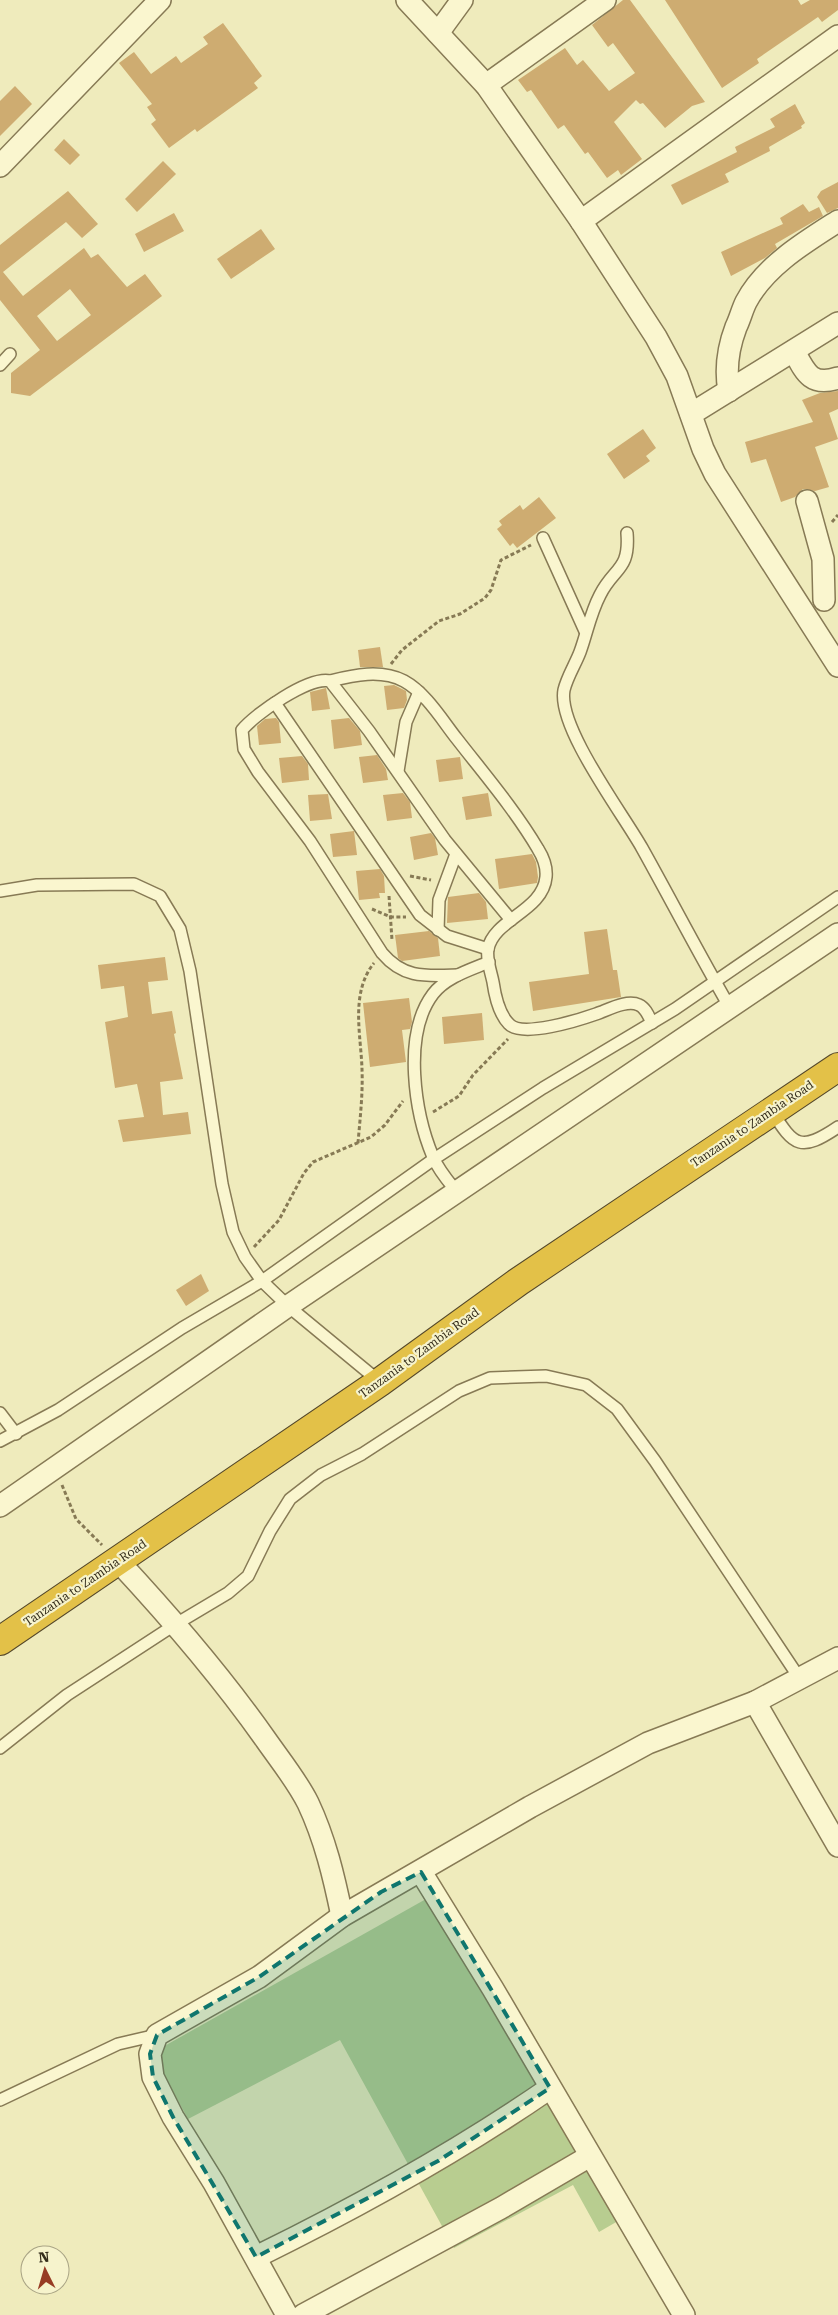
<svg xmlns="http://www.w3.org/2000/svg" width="838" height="2315" viewBox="0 0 838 2315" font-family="'Roboto Serif',serif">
<rect width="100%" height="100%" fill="#efebbc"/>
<polygon fill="#b8cd90" points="426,1899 618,2221 599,2232 573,2185 454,2248 340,2040 188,2119 152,2053"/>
<g fill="#ceac71" fill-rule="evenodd">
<polygon points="623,0 630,0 705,102 692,106 665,128 643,103 640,104 636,100 614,122 642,159 621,175 618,170 607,178 588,152 585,154 564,125 558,129 531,90 527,92 518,80 565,48 577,65 583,60 609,91 635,73 613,43 608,47 592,25"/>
<polygon points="665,0 798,0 801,5 810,0 838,0 838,10 822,22 818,17 757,59 759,63 722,88"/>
<polygon points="223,23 262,76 254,83 258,88 197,132 195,129 169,148 151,124 156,120 147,107 152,104 119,63 134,52 151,74 176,56 181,63 208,44 203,37"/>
<polygon points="15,86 32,104 0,136 0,101"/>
<polygon points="795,104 805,123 801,126 802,128 769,147 770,151 725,174 729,182 682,205 671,185 737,152 735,147 775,127 770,119"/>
<polygon points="64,139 80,155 70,165 54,150"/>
<polygon points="163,161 176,174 137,212 125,199"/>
<polygon points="838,182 838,208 827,213 817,197 821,191"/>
<path d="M68 191 98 224 82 238 66 222 3 272 23 296 84 248 91 258 98 254 127 287 145 274 162 296 30 396 11 393V373L40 350 0 300V245ZM70 289 91 315 57 341 37 316Z"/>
<polygon points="803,204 809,212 819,207 823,216 775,244 777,248 765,258 731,276 721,252 783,224 780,218"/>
<polygon points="174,213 184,231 144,252 135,234"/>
<polygon points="261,229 275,249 231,279 217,259"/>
<polygon points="838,391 838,409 829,413 838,439 815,447 829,487 815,491 803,489 795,497 781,502 766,459 751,463 745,442 813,422 802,400 820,393"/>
<polygon points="643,429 656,448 646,456 650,461 624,479 607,454"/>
<polygon points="539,497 556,518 517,548 513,543 510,546 497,529 502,525 499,521 520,505 523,510"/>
<polygon points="380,647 383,667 360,667 358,650"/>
<polygon points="394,685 406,691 407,700 404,708 387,710 384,686"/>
<polygon points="326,688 330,709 312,711 310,692"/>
<polygon points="276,718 279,722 281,743 259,745 257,726 265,719"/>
<polygon points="349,718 360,731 362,745 334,749 331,720"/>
<polygon points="377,755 386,769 388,780 363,783 359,757"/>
<polygon points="302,756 308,764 309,780 282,783 279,758"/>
<polygon points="460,757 463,779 439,782 436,760"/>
<polygon points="403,793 410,802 412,818 387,821 383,795"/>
<polygon points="488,793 492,816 466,820 462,797"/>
<polygon points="328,794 332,819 310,821 308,795"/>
<polygon points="354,831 357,855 333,857 330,834"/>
<polygon points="431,833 435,838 438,855 414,860 410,837"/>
<polygon points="532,854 536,862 538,877 537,883 499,889 495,859"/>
<polygon points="380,869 384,876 385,893 379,893 380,898 359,900 356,871"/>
<polygon points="479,893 486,902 488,919 447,923 448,897"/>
<polygon points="607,929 613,970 617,970 621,997 533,1011 529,982 589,974 584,932"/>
<polygon points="429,931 438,938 440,956 402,961 398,958 395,935"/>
<polygon points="165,957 168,980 148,982 152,1014 172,1011 176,1033 174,1034 183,1079 160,1082 163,1115 188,1112 191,1134 123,1142 118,1120 144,1117 137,1084 115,1088 105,1022 128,1017 124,986 101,989 98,965"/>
<polygon points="409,998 412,1022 410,1029 402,1030 406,1062 370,1067 363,1003"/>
<polygon points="482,1013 484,1040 444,1044 442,1017"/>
<polygon points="201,1274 209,1291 186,1306 176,1290"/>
</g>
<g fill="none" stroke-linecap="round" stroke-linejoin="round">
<g stroke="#877a55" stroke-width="14">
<g id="lane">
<polyline points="0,365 10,354"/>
<path d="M627 533C630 571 614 567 600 595 590 614 587 633 580 652 575 665 567 677 564 690 557 727 623 814 642 848 671 900 699 954 729 1006"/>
<polyline points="543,538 585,631"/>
<path d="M330 681C354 675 381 669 404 681 426 693 442 720 457 739 485 775 515 810 538 849 543 857 547 867 546 877 543 911 494 919 488 949 486 959 491 972 493 982 495 996 499 1014 509 1024 522 1038 579 1020 596 1014 608 1010 627 999 639 1005 646 1008 649 1017 652 1023"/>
<polyline points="275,703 420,915 447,936 488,949"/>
<polyline points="398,771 406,722 419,692"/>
<polyline points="0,891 37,885 134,884 160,896 180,929 190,971 222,1184 233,1232 245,1257 262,1281 288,1306 380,1382"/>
<polyline points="438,930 439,900 456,854"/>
<path d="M458 975C426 976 404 979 382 953L310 841 258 772 244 749 242 730C255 714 309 676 330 681L369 731 445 840 511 920"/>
<path d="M772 1111C794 1147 801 1152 838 1127"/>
<path d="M457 1192C448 1181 439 1171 433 1157 415 1114 402 1035 433 994 446 977 470 970 489 962"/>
<polyline points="0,1413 16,1434"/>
<polyline points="0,1441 58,1410 182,1328 262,1281 434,1159 543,1088 675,1009 838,897"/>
<polyline points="0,1748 67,1695 176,1624 228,1593 248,1576 270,1531 290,1499 321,1475 362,1454 459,1391 490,1378 546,1376 586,1385 617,1409 655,1461 800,1679"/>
<polyline points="0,2100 118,2044 157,2035"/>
</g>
</g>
<g stroke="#877a55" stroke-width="24">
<g id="street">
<polyline points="407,0 486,85 581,221 656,337 677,376 703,449 715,474 838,666"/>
<polyline points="438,33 462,0"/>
<polyline points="486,85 605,0"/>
<polyline points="0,166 160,0"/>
<polyline points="581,221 838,36"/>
<path d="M794 351C805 372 811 387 838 378"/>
<path d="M729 391C725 369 728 348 736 327 740 319 742 310 746 302 765 266 805 242 838 221"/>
<polyline points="691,414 838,323"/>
<polyline points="807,501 823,559 824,600"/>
<polyline points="0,1506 288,1306 838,934"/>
<path d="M118 1561C171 1618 221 1676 266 1740 280 1760 297 1781 308 1803 325 1839 334 1877 342 1916"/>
<polyline points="755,1702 838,1846"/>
<polyline points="421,1872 493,1989 684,2315"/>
<path d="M256 2257C358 2207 456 2153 550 2088"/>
<polyline points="287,2315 214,2183 173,2117 153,2077 150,2054 157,2035 259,1977 342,1916 530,1807 648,1743 755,1702 838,1658"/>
<polyline points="303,2315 501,2208 590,2156"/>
</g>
</g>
<g stroke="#54472a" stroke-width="30">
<polyline id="highway" points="0,1641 380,1382 518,1282 838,1067"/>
</g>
<g stroke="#877a55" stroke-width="3" stroke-dasharray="4 2.5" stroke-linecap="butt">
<polyline points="832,522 838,515"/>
<polyline points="391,664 402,650 439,621 460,614 485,598 491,590 501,560 531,545"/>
<polyline points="410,876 431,880"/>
<polyline points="389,896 392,940"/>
<polyline points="372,909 391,917 406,917"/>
<polyline points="433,1112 459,1096 473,1075 508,1039"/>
<path d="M358 1143C360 1119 363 1094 362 1069 361 1035 350 993 374 963"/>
<polyline points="254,1247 279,1220 304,1173 313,1162 371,1137 385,1125 403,1101"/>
<polyline points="62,1485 76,1519 102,1545"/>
</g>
<use href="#lane" stroke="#faf6cf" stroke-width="11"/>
<use href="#street" stroke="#faf6cf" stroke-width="21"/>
<use href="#highway" stroke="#e3c148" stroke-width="28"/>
</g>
<path fill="#0f766e" fill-opacity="0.2" stroke="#0f766e" stroke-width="4" stroke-dasharray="10 6" stroke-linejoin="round" d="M421 1872 550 2088 438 2161 256 2257 173 2117 153 2077 150 2054 157 2035 259 1977 381 1892Z"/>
<g text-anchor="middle" stroke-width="4.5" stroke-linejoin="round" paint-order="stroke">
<g font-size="12" fill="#352d1b" stroke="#f6f3cc">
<text transform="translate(752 1124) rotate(-34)" y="4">Tanzania to Zambia Road</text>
<text transform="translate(419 1353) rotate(-36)" y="4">Tanzania to Zambia Road</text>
<text transform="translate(85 1583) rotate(-34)" y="4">Tanzania to Zambia Road</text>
</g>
</g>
<g transform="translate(45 2270) rotate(355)"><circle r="24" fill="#f6f3cc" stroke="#a9a485"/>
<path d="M0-4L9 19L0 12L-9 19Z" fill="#973c24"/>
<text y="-8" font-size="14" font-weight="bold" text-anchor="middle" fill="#352d1b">N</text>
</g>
</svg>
